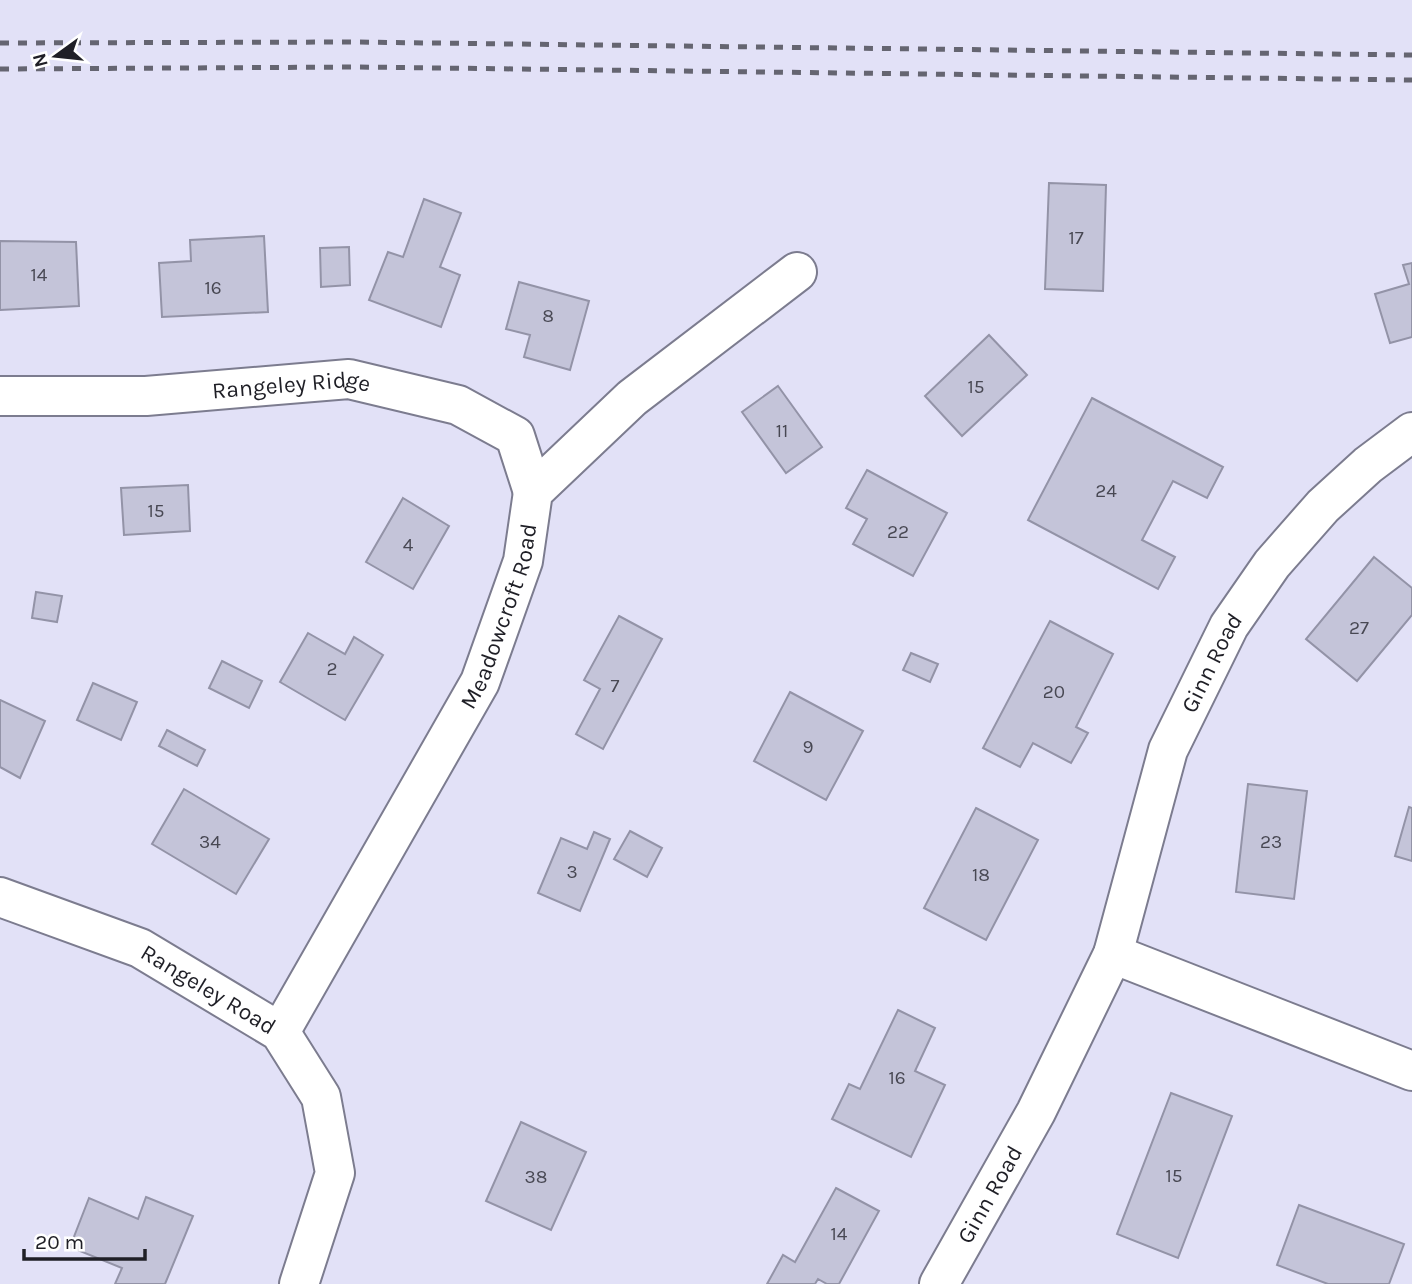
<svg xmlns="http://www.w3.org/2000/svg" width="1412" height="1284" viewBox="0 0 1412 1284" font-family="Karla,sans-serif">
<rect width="100%" height="100%" fill="#e2e1f7"/>
<g fill="#c4c4d9" stroke="#9393a7" stroke-width="2">
<polygon points="1049,183 1106,185 1103,291 1045,289"/>
<polygon points="424,199 461,213 440,267 460,275 441,327 369,300 388,252 403,257"/>
<polygon points="264,236 268,312 162,317 159,263 191,261 190,240"/>
<polygon points="0,241 76,242 79,306 0,310"/>
<polygon points="349,247 350,285 321,287 320,248"/>
<polygon points="1412,263 1412,337 1390,343 1375,294 1409,284 1403,265"/>
<polygon points="519,282 589,301 570,370 524,357 530,335 506,329"/>
<polygon points="989,335 1027,375 962,436 925,396"/>
<polygon points="778,386 822,447 786,473 742,412"/>
<polygon points="1092,398 1223,467 1207,498 1173,481 1142,540 1175,557 1158,589 1028,520"/>
<polygon points="867,470 947,513 913,576 853,544 867,519 846,508"/>
<polygon points="188,485 190,531 124,535 121,488"/>
<polygon points="403,498 449,526 413,589 366,562"/>
<polygon points="1374,557 1412,588 1412,615 1357,681 1306,639"/>
<polygon points="36,592 62,596 57,622 32,618"/>
<polygon points="619,616 662,639 603,749 576,734 600,689 584,680"/>
<polygon points="1050,621 1113,654 1076,727 1088,733 1071,763 1033,743 1020,767 983,748"/>
<polygon points="308,633 345,654 354,637 383,655 345,720 280,682"/>
<polygon points="911,653 938,664 930,682 903,670"/>
<polygon points="222,661 262,681 249,708 209,688"/>
<polygon points="93,683 137,702 121,740 77,720"/>
<polygon points="790,692 863,731 826,800 754,761"/>
<polygon points="0,700 45,721 20,778 0,767"/>
<polygon points="167,730 205,750 197,766 159,746"/>
<polygon points="1248,784 1307,791 1294,899 1236,892"/>
<polygon points="184,789 269,839 236,894 152,844"/>
<polygon points="1409,807 1412,808 1412,861 1395,856"/>
<polygon points="976,808 1038,840 986,940 924,908"/>
<polygon points="630,831 662,848 647,877 614,859"/>
<polygon points="594,832 610,839 580,911 538,893 561,838 587,849"/>
<polygon points="898,1010 935,1028 915,1071 945,1085 911,1157 832,1119 849,1084 860,1089"/>
<polygon points="1171,1093 1232,1116 1178,1258 1117,1234"/>
<polygon points="521,1122 586,1152 551,1230 486,1201"/>
<polygon points="836,1188 879,1211 839,1284 827,1284 818,1279 815,1284 767,1284 783,1255 795,1262"/>
<polygon points="146,1197 193,1216 165,1284 115,1284 122,1268 70,1247 89,1198 138,1219"/>
<polygon points="1299,1205 1404,1244 1389,1284 1328,1284 1277,1265"/>
</g>
<g fill="none" stroke-linecap="round" stroke-linejoin="round">
<g stroke="#7c7c8f" stroke-width="42">
<g id="minor">
<path id="s1" d="M0 396H146L349 379 458 405 515 436 533 492"/>
<path id="s2" d="M0 897 140 948 280 1032 321 1097 335 1173 299 1284"/>
<polyline points="1113,954 1412,1071"/>
<path id="s3" d="M280 1032 480 682 523 561 533 492 632 398 797 272"/>
<path id="s4" d="M939 1284 1036 1112 1113 954 1168 750 1229 626 1272 564 1323 506 1368 465 1412 432"/>
</g>
</g>
<use href="#minor" stroke="#fff" stroke-width="38"/>
<g stroke="#656571" stroke-width="5" stroke-dasharray="9 9" stroke-linecap="butt">
<polyline points="0,43 350,42 1412,55"/>
<polyline points="0,69 357,67 1412,80"/>
</g>
</g>
<g text-anchor="middle" stroke-width="6" stroke-linejoin="round" paint-order="stroke">
<g font-size="19" fill="#484853">
<text x="1076" y="244">17</text>
<text x="39" y="281">14</text>
<text x="213" y="294">16</text>
<text x="548" y="322">8</text>
<text x="976" y="393">15</text>
<text x="782" y="437">11</text>
<text x="1106" y="497">24</text>
<text x="156" y="517">15</text>
<text x="898" y="538">22</text>
<text x="408" y="551">4</text>
<text x="1359" y="634">27</text>
<text x="332" y="675">2</text>
<text x="615" y="692">7</text>
<text x="1054" y="698">20</text>
<text x="808" y="753">9</text>
<text x="210" y="848">34</text>
<text x="1271" y="848">23</text>
<text x="572" y="878">3</text>
<text x="981" y="881">18</text>
<text x="897" y="1084">16</text>
<text x="1174" y="1182">15</text>
<text x="536" y="1183">38</text>
<text x="839" y="1240">14</text>
</g>
<g font-size="23" fill="#1f1f26" stroke="#fff">
<text dy="8" stroke="none"><textPath href="#s1" startOffset="292">Rangeley Ridge</textPath></text>
<text dy="8" stroke="none"><textPath href="#s3" startOffset="472">Meadowcroft Road</textPath></text>
<text dy="8" stroke="none"><textPath href="#s4" startOffset="682">Ginn Road</textPath></text>
<text dy="8" stroke="none"><textPath href="#s2" startOffset="229">Rangeley Road</textPath></text>
<text dy="8" stroke="none"><textPath href="#s4" startOffset="103">Ginn Road</textPath></text>
</g>
</g>
<g transform="translate(56 56) rotate(255)" stroke="#ffffff" stroke-width="5" paint-order="stroke">
<path d="M0-5L12 26L0 18L-12 26Z" fill="#1f1f26"/>
<text y="-10" font-size="19" font-weight="bold" text-anchor="middle" fill="#1f1f26">N</text>
</g>
<path d="M24 1249v10h121v-10" fill="none" stroke="#1f1f26" stroke-width="3.5"/>
<text x="35" y="1249" font-size="21" fill="#1f1f26" stroke="#ffffff" stroke-width="5" paint-order="stroke">20 m</text>
</svg>
